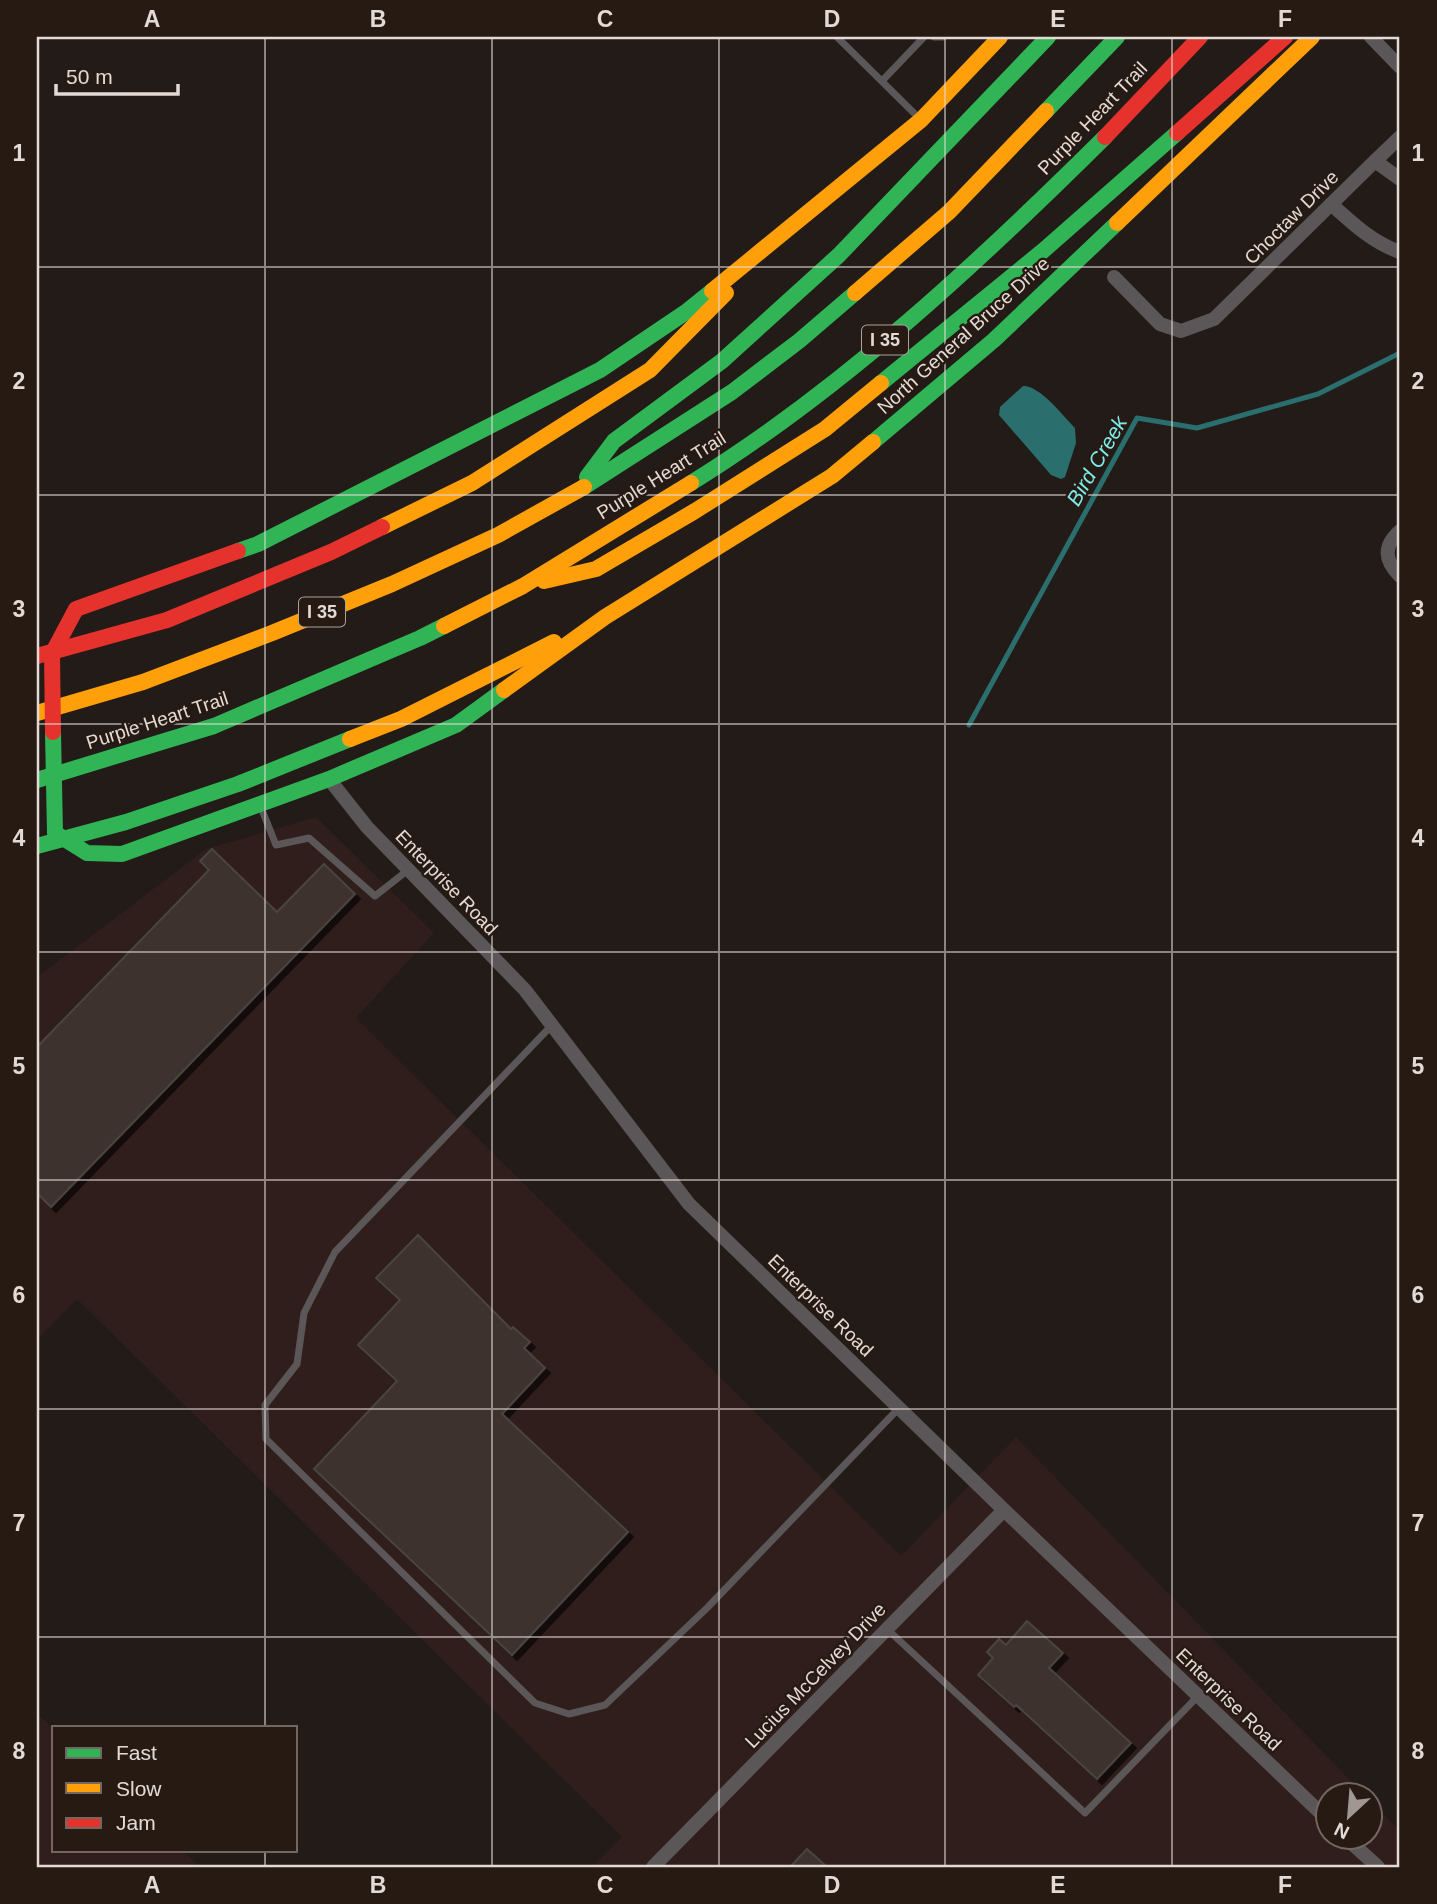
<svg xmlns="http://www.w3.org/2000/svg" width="1437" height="1904" viewBox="0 0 1437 1904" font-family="Helvetica,sans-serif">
<defs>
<filter id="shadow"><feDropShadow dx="5" dy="5" stdDeviation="0" flood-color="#0009"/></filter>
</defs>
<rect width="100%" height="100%" fill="#221b18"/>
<g fill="#301e1c">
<polygon points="316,817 434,933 356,1018 901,1556 1016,1437 1365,1795 1328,1796 1328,1838 1370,1838 1371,1801 1400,1831 1400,1867 592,1867 622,1837 77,1299 37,1340 37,977 206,849"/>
<polygon points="37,1713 54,1730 54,1850 182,1850 200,1867 37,1867"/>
</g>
<path fill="#2a6f6e" d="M1023 386C1041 386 1063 416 1075 428L1076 443 1065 477 1061 479 1051 475 999 415 1000 407Z"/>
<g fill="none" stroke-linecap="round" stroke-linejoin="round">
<polyline stroke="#2a6f6e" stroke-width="5" points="969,725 1137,418 1197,428 1318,394 1400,353"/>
</g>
<g fill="#3e332d" stroke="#4a4440" stroke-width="2" filter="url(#shadow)">
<polygon points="212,849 277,912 324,864 355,894 51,1207 37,1193 37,1047 209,870 200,861"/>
<polygon points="418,1235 511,1329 513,1327 530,1342 524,1348 545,1368 502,1414 628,1532 512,1655 314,1469 397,1381 358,1345 400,1300 376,1278"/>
<polygon points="1027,1621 1063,1653 1049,1668 1131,1743 1097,1779 1016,1705 1014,1707 978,1675 993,1658 987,1652 999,1639 1006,1645"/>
<polygon points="807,1849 827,1867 790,1867"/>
</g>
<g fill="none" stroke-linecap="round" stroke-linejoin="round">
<g stroke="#5b5758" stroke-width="7">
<polyline points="837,37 921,120"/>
<polyline points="934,37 943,37"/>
<polyline points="882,81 924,37"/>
<polyline points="260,805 276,845 309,838 375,896 408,870"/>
<polyline points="552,1025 335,1252 304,1313 297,1364 265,1405 266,1439 535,1703 569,1714 605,1705 707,1608 899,1408"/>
<polyline points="887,1629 1085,1813 1198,1696"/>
</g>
<g stroke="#5b5758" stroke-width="14">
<polyline points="1371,37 1400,67"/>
<polyline points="1375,161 1400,179"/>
<path d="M1331 204C1352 223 1373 243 1400 252"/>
<polyline points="1114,277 1160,324 1181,331 1214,319 1375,161 1400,137"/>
<path d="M1400 531C1383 546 1384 560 1400 576"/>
<polyline points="329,779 367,827 525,990 689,1204 1004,1510 1328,1820"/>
<polyline points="1346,1838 1378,1867"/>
<polyline points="653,1867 1004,1510"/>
</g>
<g stroke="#30b455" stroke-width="16">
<polyline points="1046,111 1117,37"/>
<polyline points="881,383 1044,250 1177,133"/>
<polyline points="873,442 994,340 1117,223"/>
<polyline points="587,477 614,441 722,361 839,255 1048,37"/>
<path d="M691 483C843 389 979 262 1105 137"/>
<polyline points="584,487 732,392 799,341 855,293"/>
<polyline points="238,551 258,544 600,370 686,312 712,291"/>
<polyline points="53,732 55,833 87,853 122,854 329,779 456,725 504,690"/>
<polyline points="37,780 214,726 420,638 444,626"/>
<polyline points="37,846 126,822 238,784 350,739"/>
</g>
<g stroke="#ff9f0a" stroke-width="16">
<polyline points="1117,223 1312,37"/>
<polyline points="712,291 921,120 1000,37"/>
<polyline points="855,293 949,212 1046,111"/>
<polyline points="382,527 472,483 650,370 726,293"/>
<polyline points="544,581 596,569 695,511 825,429 881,383"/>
<polyline points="444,626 523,586 691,483"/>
<polyline points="504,690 605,617 832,476 873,442"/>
<polyline points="37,713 143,682 272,633 392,584 498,535 584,487"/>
<polyline points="350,739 401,719 554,642"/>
</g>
<g stroke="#e5322d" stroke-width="16">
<polyline points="1177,133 1285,37"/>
<polyline points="1105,137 1200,37"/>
<polyline points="37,656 167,620 331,552 382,527"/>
<polyline points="53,732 52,654 76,609 238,551"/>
</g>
</g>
<path fill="none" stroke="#e4dad5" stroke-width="2" stroke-opacity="0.55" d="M265 37V1727M492 37V1867M719 37V1867M945 37V1867M1172 37V1867M37 267H1400M37 495H1400M37 724H1400M37 952H1400M37 1180H1400M37 1409H1400M37 1637H1400M265 1850V1867"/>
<g text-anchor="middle" stroke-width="5" stroke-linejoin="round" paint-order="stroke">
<g fill="#271a13" stroke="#aba09b" stroke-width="2">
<rect x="862" y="325.5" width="46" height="29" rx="5"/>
<rect x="299" y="597.5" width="46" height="29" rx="5"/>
</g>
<g font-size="18" font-weight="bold" fill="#e4dad5">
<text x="885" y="346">I 35</text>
<text x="322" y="618">I 35</text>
</g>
<g font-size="19" fill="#e4dad5" stroke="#271a13">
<text transform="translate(1092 118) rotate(-46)" y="7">Purple Heart Trail</text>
<text transform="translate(1291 217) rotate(-45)" y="7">Choctaw Drive</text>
<text transform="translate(963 335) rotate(-42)" y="7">North General Bruce Drive</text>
<text transform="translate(661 475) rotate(-32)" y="7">Purple Heart Trail</text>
<text transform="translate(157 720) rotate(-18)" y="7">Purple Heart Trail</text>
<text transform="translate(447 882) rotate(46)" y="7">Enterprise Road</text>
<text transform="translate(821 1305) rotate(44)" y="7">Enterprise Road</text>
<text transform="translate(815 1675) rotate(-46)" y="7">Lucius McCelvey Drive</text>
<text transform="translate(1229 1699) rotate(44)" y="7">Enterprise Road</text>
</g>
<g font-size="21" font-style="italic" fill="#7becec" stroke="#271a13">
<text transform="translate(1097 461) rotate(-60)" y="7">Bird Creek</text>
</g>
</g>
<rect width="1437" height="1904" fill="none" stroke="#271a13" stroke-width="77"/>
<rect x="52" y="1726" width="245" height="126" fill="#271a13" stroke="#736761" stroke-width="2"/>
<rect x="66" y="1748" width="35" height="10" fill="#30b455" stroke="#736761" stroke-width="2"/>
<text x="116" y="1760" font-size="21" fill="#e4dad5">Fast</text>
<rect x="66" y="1783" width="35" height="10" fill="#ff9f0a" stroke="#736761" stroke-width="2"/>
<text x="116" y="1796" font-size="21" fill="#e4dad5">Slow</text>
<rect x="66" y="1818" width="35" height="10" fill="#e5322d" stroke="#736761" stroke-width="2"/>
<text x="116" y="1830" font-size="21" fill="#e4dad5">Jam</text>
<g transform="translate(1349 1816) rotate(206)"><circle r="33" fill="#271a13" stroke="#736761" stroke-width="2"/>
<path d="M0-5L12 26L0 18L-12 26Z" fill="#a09793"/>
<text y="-10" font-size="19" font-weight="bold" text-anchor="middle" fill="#e4dad5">N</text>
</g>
<path d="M56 84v10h122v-10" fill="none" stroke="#e4dad5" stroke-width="3.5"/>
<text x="66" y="84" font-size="21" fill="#e4dad5" stroke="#271a13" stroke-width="5" paint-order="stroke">50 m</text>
<rect x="38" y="38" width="1360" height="1828" fill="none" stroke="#e4dad5" stroke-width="2.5"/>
<g font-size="23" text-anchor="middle" font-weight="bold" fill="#e4dad5">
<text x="152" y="27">A</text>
<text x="378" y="27">B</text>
<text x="605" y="27">C</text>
<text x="832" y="27">D</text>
<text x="1058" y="27">E</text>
<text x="1285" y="27">F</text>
<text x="19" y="161">1</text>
<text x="1418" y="161">1</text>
<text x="19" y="389">2</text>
<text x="1418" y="389">2</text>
<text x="19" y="617">3</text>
<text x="1418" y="617">3</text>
<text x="19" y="846">4</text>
<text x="1418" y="846">4</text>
<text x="19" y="1074">5</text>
<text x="1418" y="1074">5</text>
<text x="19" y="1303">6</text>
<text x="1418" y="1303">6</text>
<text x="19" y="1531">7</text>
<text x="1418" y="1531">7</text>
<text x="19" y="1759">8</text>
<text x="1418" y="1759">8</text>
<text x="152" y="1893">A</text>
<text x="378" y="1893">B</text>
<text x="605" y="1893">C</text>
<text x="832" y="1893">D</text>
<text x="1058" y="1893">E</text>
<text x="1285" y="1893">F</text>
</g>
</svg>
